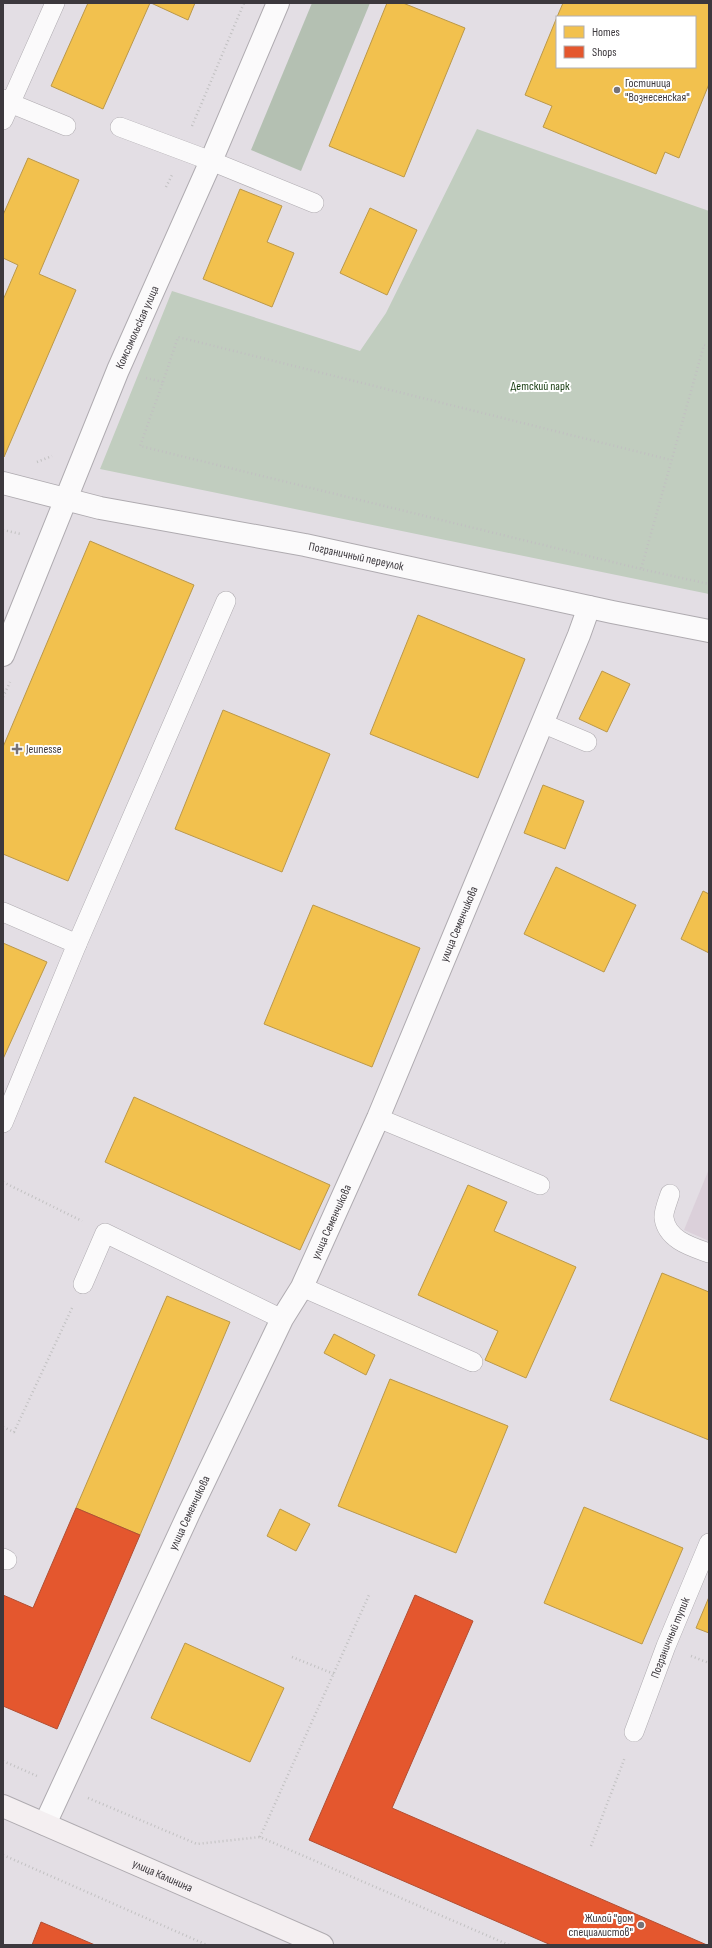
<svg xmlns="http://www.w3.org/2000/svg" width="712" height="1948" viewBox="0 0 712 1948" font-family="'Sofia Sans Condensed',sans-serif">
<rect width="100%" height="100%" fill="#e3dee4"/>
<polygon fill="#dbd0da" points="709,1169 709,1241 684,1230"/>
<polygon fill="#c1cdbf" points="477,129 709,211 709,594 100,469 172,291 360,351 386,313"/>
<polygon fill="#b4c0b2" points="312,3 370,3 301,171 251,150"/>
<g fill="#f2c14e" stroke="#bb9849">
<polygon points="88,3 150,3 103,109 51,86"/>
<polygon points="151,3 195,3 188,20"/>
<polygon points="387,3 403,3 465,28 404,177 329,146"/>
<polygon points="563,3 709,3 709,84 679,158 665,152 656,174 543,127 552,106 525,95 557,17 557,67 695,67 695,17 557,17"/>
<polygon points="28,158 79,180 39,274 76,290 4,457 3,300 18,265 3,258 3,215"/>
<polygon points="240,189 282,206 267,242 294,253 272,307 203,279"/>
<polygon points="370,208 417,230 387,295 340,273"/>
<polygon points="90,541 194,585 68,881 3,854 3,747"/>
<polygon points="418,615 525,659 478,778 370,734"/>
<polygon points="602,671 630,684 607,732 579,719"/>
<polygon points="223,710 330,754 282,872 175,829"/>
<polygon points="543,785 584,801 565,849 524,833"/>
<polygon points="556,867 636,905 604,972 524,934"/>
<polygon points="703,891 709,894 709,953 681,939"/>
<polygon points="313,905 420,948 372,1067 264,1024"/>
<polygon points="3,943 47,962 3,1059"/>
<polygon points="134,1097 330,1185 300,1250 105,1162"/>
<polygon points="468,1185 507,1202 494,1231 576,1267 526,1378 485,1360 498,1331 418,1295"/>
<polygon points="662,1273 709,1292 709,1440 610,1400"/>
<polygon points="167,1296 230,1322 140,1535 76,1508"/>
<polygon points="334,1334 375,1355 366,1375 324,1353"/>
<polygon points="390,1379 508,1426 456,1553 338,1506"/>
<polygon points="584,1507 683,1548 642,1644 544,1603"/>
<polygon points="280,1509 310,1524 296,1551 267,1536"/>
<polygon points="709,1597 709,1633 696,1628"/>
<polygon points="185,1643 284,1688 250,1762 151,1718"/>
</g>
<g fill="#e4572e" stroke="#b24e32">
<polygon points="76,1508 140,1535 57,1729 3,1706 3,1595 33,1608"/>
<polygon points="415,1595 473,1621 392,1808 707,1945 551,1945 309,1840"/>
<polygon points="41,1922 95,1945 32,1945"/>
</g>
<g fill="none" stroke-linecap="round" stroke-linejoin="round">
<g stroke="#afabb0" stroke-width="20">
<g id="service">
<polyline points="3,99 10,103 66,126"/>
<polyline points="3,120 55,3"/>
<polyline points="120,127 211,161 314,203"/>
<polyline points="542,723 587,742"/>
<polyline points="3,912 77,944"/>
<polyline points="378,1118 540,1185"/>
<polyline points="3,1123 77,944 226,601"/>
<path d="M670 1194C668 1201 663 1212 664 1218 667 1240 692 1247 709 1253"/>
<polyline points="83,1284 105,1233 282,1319"/>
<polyline points="302,1287 473,1362"/>
<polyline points="3,1558 7,1560"/>
<path id="s1" d="M634 1732 666 1646 709 1543"/>
</g>
</g>
<g stroke="#afabb0" stroke-width="24">
<g id="minor">
<path id="s2" d="M3 483 100 508 305 545 612 612 709 631"/>
<path id="s3" d="M45 1824 189 1513 282 1319 302 1287 378 1118 579 635 589 607"/>
</g>
</g>
<g stroke="#afabb0" stroke-width="24">
<g id="tertiary">
<path id="s4" d="M3 655 118 370 211 161 278 3"/>
</g>
</g>
<g stroke="#afabb0" stroke-width="24">
<g id="secondary">
<path id="s5" d="M3 1806 322 1945"/>
</g>
</g>
<g stroke="#c1c0c1" stroke-width="2.5" stroke-dasharray="1 3" stroke-linecap="butt">
<polyline points="192,126 244,3"/>
<polyline points="166,187 172,175"/>
<polyline points="709,346 704,345 641,569 709,584"/>
<polyline points="146,378 163,382 140,446 641,569"/>
<polyline points="163,382 178,337 671,460"/>
<polyline points="37,462 52,456"/>
<polyline points="3,530 21,534"/>
<polyline points="709,594 709,593"/>
<polyline points="3,697 10,682"/>
<polyline points="3,1182 82,1221"/>
<polyline points="3,1427 14,1432 72,1308"/>
<polyline points="691,1656 709,1663"/>
<polyline points="292,1657 334,1674"/>
<polyline points="3,1761 37,1776"/>
<polyline points="88,1798 197,1844 260,1837 509,1945"/>
<polyline points="260,1837 369,1595"/>
<polyline points="591,1846 625,1757"/>
<polyline points="3,1855 207,1945"/>
</g>
<use href="#service" stroke="#fbfafb" stroke-width="19"/>
<use href="#minor" stroke="#fbfafb" stroke-width="22"/>
<use href="#tertiary" stroke="#fbfafb" stroke-width="22"/>
<use href="#secondary" stroke="#f4eff1" stroke-width="22"/>
</g>
<g fill="#767277" stroke="#fff" stroke-width="1.5">
<circle cx="617" cy="90" r="4"/>
<path d="M15 743h4v4h4v4h-4v4h-4v-4h-4v-4h4z"/>
<circle cx="641" cy="1925" r="4"/>
</g>
<g text-anchor="middle" stroke-width="4" stroke-linejoin="round" paint-order="stroke">
<g font-size="12" fill="#3c383d" stroke="#fff" text-anchor="start">
<text x="625" y="87">Гостиница<tspan x="625" dy="14">"Вознесенская"</tspan></text>
<text x="26" y="753">Jeunesse</text>
<text x="633" y="1922" text-anchor="end">Жилой "дом<tspan x="633" dy="14">специалистов"</tspan></text>
</g>
<g font-size="12" fill="#3c383d" stroke="#fff">
<text dy="4" stroke="none"><textPath href="#s4" startOffset="354">Комсомольская улица</textPath></text>
<text dy="4" stroke="none"><textPath href="#s2" startOffset="361">Пограничный переулок</textPath></text>
<text dy="4" stroke="none"><textPath href="#s3" startOffset="991">улица Семенчикова</textPath></text>
<text dy="4" stroke="none"><textPath href="#s3" startOffset="667">улица Семенчикова</textPath></text>
<text dy="4" stroke="none"><textPath href="#s3" startOffset="343">улица Семенчикова</textPath></text>
<text dy="4" stroke="none"><textPath href="#s1" startOffset="101">Пограничный тупик</textPath></text>
<text dy="4" stroke="none"><textPath href="#s5" startOffset="174">улица Калинина</textPath></text>
</g>
<g font-size="12" fill="#13380c" stroke="#fff">
<text x="540" y="390">Детский парк</text>
</g>
</g>
<rect width="712" height="1948" fill="none" stroke="#3c383d" stroke-width="8"/>
<rect x="556" y="16" width="140" height="52" fill="#ffffff" stroke="#b1afb1"/>
<rect x="564" y="26" width="20" height="12" fill="#f2c14e" stroke="#b1afb1"/>
<text x="592" y="36" font-size="12" fill="#3c383d">Homes</text>
<rect x="564" y="46" width="20" height="12" fill="#e4572e" stroke="#b1afb1"/>
<text x="592" y="56" font-size="12" fill="#3c383d">Shops</text>
</svg>
